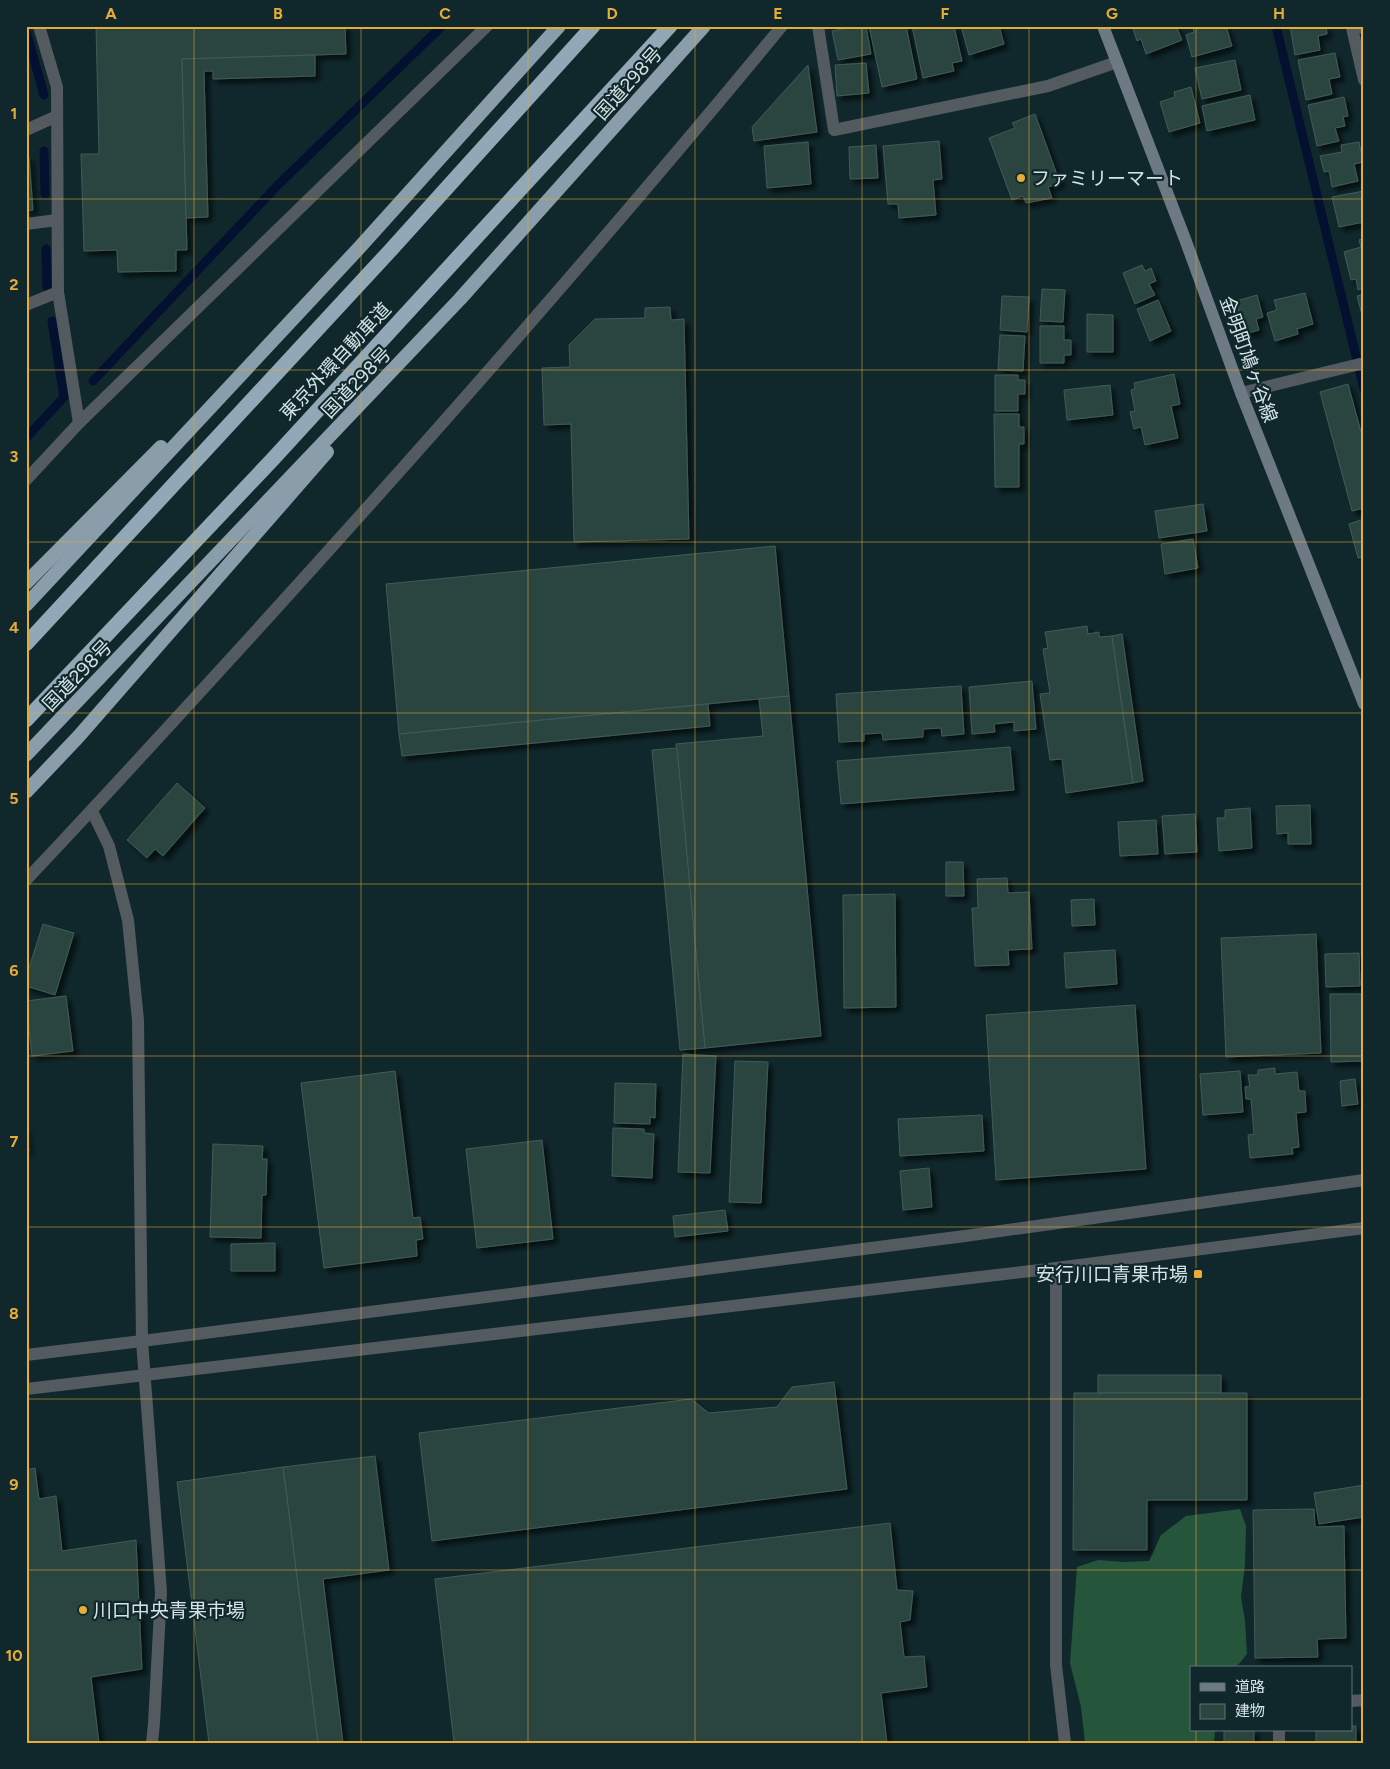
<svg xmlns="http://www.w3.org/2000/svg" width="1390" height="1769" viewBox="0 0 1390 1769" font-family="Figtree,'Noto Sans JP',sans-serif">
<defs>
<filter id="shadow"><feDropShadow dx="4.5" dy="4.5" stdDeviation="2.5" flood-color="#0009"/></filter>
</defs>
<rect width="100%" height="100%" fill="#10282c"/>
<polygon fill="#25563c" points="1240,1509 1246,1526 1245,1565 1241,1597 1245,1620 1247,1654 1238,1665 1230,1668 1191,1668 1191,1730 1215,1730 1214,1743 1085,1743 1081,1707 1070,1663 1077,1567 1098,1560 1124,1562 1149,1561 1161,1535 1186,1516"/>
<g fill="none" stroke-linecap="round" stroke-linejoin="round">
<g stroke="#031030" stroke-width="9">
<polyline points="1276,26 1364,389"/>
<polyline points="26,31 44,95"/>
<polyline points="44,151 45,194"/>
<polyline points="46,249 47,287"/>
<polyline points="93,381 277,186 442,26"/>
<polyline points="26,438 64,397 52,321"/>
</g>
</g>
<g fill="#2c4541" stroke="#415b57" filter="url(#shadow)">
<polygon points="96,26 345,26 346,54 182,59 187,250 176,250 176,271 118,272 117,250 84,251 81,154 99,154"/>
<polygon points="856,26 866,26 871,54 838,60 832,31"/>
<polygon points="869,26 906,26 917,79 882,87"/>
<polygon points="912,26 954,26 962,61 952,63 954,71 923,78"/>
<polygon points="961,26 999,26 1004,44 969,55"/>
<polygon points="1132,26 1176,26 1182,40 1146,54 1141,39 1137,41"/>
<polygon points="1193,26 1226,26 1232,46 1192,57 1186,35 1194,32"/>
<polygon points="1290,26 1326,26 1327,34 1318,36 1320,50 1295,55"/>
<polygon points="1335,53 1340,77 1329,79 1332,94 1306,100 1298,60"/>
<polygon points="315,55 315,76 213,79 213,71 204,71 208,217 186,218 182,59"/>
<polygon points="1235,60 1241,90 1202,99 1195,68"/>
<polygon points="866,63 869,93 837,96 835,65"/>
<polygon points="808,65 817,132 754,141 752,127"/>
<polygon points="1191,87 1200,123 1169,132 1160,102 1175,97 1174,92"/>
<polygon points="1250,95 1255,120 1207,131 1202,106"/>
<polygon points="1344,97 1348,116 1343,117 1345,126 1335,128 1339,141 1317,146 1308,105"/>
<polygon points="1035,114 1060,183 1048,187 1052,198 1026,203 1023,196 1012,200 989,138 1015,128 1012,123"/>
<polygon points="939,141 942,179 933,180 936,215 899,218 898,204 888,204 883,146"/>
<polygon points="808,142 811,184 767,188 764,146"/>
<polygon points="1359,142 1363,162 1354,164 1358,181 1332,187 1329,171 1324,172 1320,156 1342,152 1341,145"/>
<polygon points="876,145 878,178 850,179 849,147"/>
<polygon points="26,157 29,157 33,210 26,211"/>
<polygon points="1364,191 1364,222 1339,227 1332,197"/>
<polygon points="1364,238 1364,288 1358,290 1356,279 1351,280 1344,252 1361,247 1359,240"/>
<polygon points="1142,265 1145,271 1151,268 1156,281 1149,284 1155,295 1135,304 1123,273"/>
<polygon points="1042,289 1065,290 1063,322 1040,321"/>
<polygon points="1305,293 1313,324 1297,329 1298,334 1275,341 1267,313 1277,310 1274,300"/>
<polygon points="1364,294 1364,322 1357,296"/>
<polygon points="1257,295 1263,317 1256,319 1259,330 1245,334 1236,301"/>
<polygon points="1002,296 1029,297 1027,332 1000,330"/>
<polygon points="1158,300 1171,331 1150,341 1137,309"/>
<polygon points="670,307 671,320 684,319 689,539 574,542 571,424 544,425 542,368 570,367 569,345 595,319 645,318 645,308"/>
<polygon points="1087,314 1113,315 1113,352 1087,352"/>
<polygon points="1040,326 1064,326 1064,340 1071,340 1071,355 1064,355 1064,363 1040,363"/>
<polygon points="1000,335 1025,336 1023,371 998,370"/>
<polygon points="1174,374 1180,404 1171,406 1178,438 1145,445 1141,427 1134,429 1130,412 1135,411 1131,390 1135,389 1134,383"/>
<polygon points="995,375 1018,375 1018,380 1025,380 1025,394 1018,394 1018,411 995,411"/>
<polygon points="1348,384 1364,443 1364,508 1352,511 1320,392"/>
<polygon points="1110,385 1113,415 1067,420 1064,390"/>
<polygon points="994,414 1019,414 1019,427 1024,427 1024,444 1019,444 1019,487 995,487"/>
<polygon points="1203,504 1207,531 1159,538 1155,511"/>
<polygon points="1364,519 1364,557 1358,558 1349,524"/>
<polygon points="1193,539 1198,568 1165,574 1161,544"/>
<polygon points="775,546 789,696 399,734 386,584"/>
<polygon points="1087,626 1088,634 1099,632 1099,637 1112,636 1133,783 1066,793 1062,759 1050,760 1040,694 1050,693 1043,649 1048,648 1045,632"/>
<polygon points="1122,634 1143,781 1133,783 1112,636"/>
<polygon points="1032,681 1036,729 1014,731 1014,722 994,724 995,732 972,734 969,687"/>
<polygon points="961,686 964,734 942,736 941,728 923,729 923,737 883,740 882,733 864,734 864,741 839,742 836,694"/>
<polygon points="789,696 821,1036 705,1048 676,744 763,736 759,699"/>
<polygon points="708,704 710,726 402,756 399,734"/>
<polygon points="1010,747 1014,790 841,804 837,761"/>
<polygon points="677,748 705,1048 680,1050 652,750"/>
<polygon points="177,783 205,808 163,856 155,849 147,858 127,840"/>
<polygon points="1310,805 1311,844 1288,844 1288,833 1277,834 1276,806"/>
<polygon points="1250,808 1252,848 1219,851 1217,818 1225,818 1225,810"/>
<polygon points="1195,814 1197,852 1165,854 1162,816"/>
<polygon points="1156,820 1158,854 1120,856 1118,822"/>
<polygon points="946,862 963,862 964,896 946,896"/>
<polygon points="1007,878 1008,893 1029,892 1032,949 1008,950 1009,965 975,966 972,908 978,908 977,879"/>
<polygon points="895,894 896,1007 844,1008 843,895"/>
<polygon points="1094,899 1095,925 1072,926 1071,900"/>
<polygon points="43,924 74,933 55,995 26,986 26,977"/>
<polygon points="1316,934 1321,1053 1226,1057 1221,938"/>
<polygon points="1115,950 1117,984 1066,988 1064,953"/>
<polygon points="1359,953 1360,986 1326,987 1325,954"/>
<polygon points="1330,994 1364,994 1364,1061 1331,1062"/>
<polygon points="66,996 73,1051 32,1056 26,1001"/>
<polygon points="1135,1005 1146,1169 996,1180 986,1015"/>
<polygon points="683,1054 716,1056 710,1173 678,1172"/>
<polygon points="735,1061 768,1062 761,1203 729,1202"/>
<polygon points="1275,1068 1275,1074 1297,1072 1299,1091 1305,1091 1306,1112 1296,1113 1299,1147 1292,1148 1293,1154 1250,1158 1248,1135 1254,1134 1251,1099 1246,1099 1245,1087 1250,1086 1248,1075 1258,1075 1258,1070"/>
<polygon points="395,1071 413,1218 420,1217 423,1239 416,1240 417,1256 324,1268 301,1083"/>
<polygon points="1240,1071 1243,1112 1203,1115 1200,1074"/>
<polygon points="1355,1079 1358,1104 1342,1106 1340,1081"/>
<polygon points="615,1083 656,1084 655,1118 650,1117 650,1124 614,1123"/>
<polygon points="982,1115 984,1151 900,1156 898,1119"/>
<polygon points="26,1125 29,1151 26,1151"/>
<polygon points="613,1128 644,1129 644,1133 654,1134 652,1178 612,1176"/>
<polygon points="542,1140 553,1239 477,1248 466,1149"/>
<polygon points="213,1144 263,1146 262,1159 267,1159 266,1195 262,1195 261,1238 210,1237"/>
<polygon points="929,1168 932,1207 903,1210 900,1171"/>
<polygon points="725,1210 728,1231 675,1237 673,1216"/>
<polygon points="275,1243 275,1271 231,1271 231,1244"/>
<rect x="1098" y="1375" width="123" height="18"/>
<polygon points="834,1382 847,1489 432,1541 419,1433 691,1399 709,1413 777,1407 792,1387"/>
<polygon points="1074,1393 1247,1393 1247,1500 1147,1500 1147,1550 1073,1550"/>
<polygon points="375,1456 389,1570 323,1579 343,1743 318,1743 283,1467"/>
<polygon points="283,1467 318,1743 209,1743 177,1482"/>
<polygon points="35,1468 39,1499 56,1496 62,1551 136,1540 142,1669 91,1677 99,1743 26,1743 26,1470"/>
<polygon points="1364,1485 1364,1517 1319,1524 1314,1493"/>
<polygon points="1314,1509 1315,1527 1344,1526 1346,1638 1317,1639 1318,1657 1255,1658 1253,1510"/>
<polygon points="890,1523 897,1590 913,1591 910,1620 900,1622 904,1657 924,1656 927,1687 881,1693 887,1743 454,1743 435,1579"/>
<polygon points="1351,1726 1356,1726 1356,1743 1316,1743 1316,1730 1351,1730"/>
<rect x="1224" y="1730" width="30" height="13"/>
</g>
<g fill="none" stroke-linecap="round" stroke-linejoin="round">
<g stroke="#535b61" stroke-width="12">
<polyline points="39,26 57,87 58,292 79,423"/>
<polyline points="818,26 834,130 1048,86 1117,62"/>
<polyline points="1364,27 1352,28 1364,80"/>
<polyline points="26,130 57,116"/>
<polyline points="26,224 57,220"/>
<polyline points="26,305 58,292"/>
<polyline points="1241,393 1364,363"/>
<polyline points="26,480 79,423 487,26"/>
<polyline points="92,811 109,846 128,920 138,1020 142,1341 161,1592 154,1723 152,1743"/>
<path d="M26 880C100 802 172 723 244 644 428 442 608 237 782 26"/>
<polyline points="1056,1268 1056,1665 1065,1743"/>
<polyline points="1351,1701 1364,1700"/>
<polyline points="1279,1743 1279,1730"/>
</g>
<g stroke="#535b61" stroke-width="12">
<polyline points="26,1355 142,1341 965,1236 1364,1180"/>
<polyline points="26,1389 1056,1268 1364,1228"/>
</g>
<polyline stroke="#6d7a83" stroke-width="12" points="1103,26 1185,239 1241,393 1364,704"/>
<g stroke="#899daa" stroke-width="14">
<polyline points="26,583 161,447"/>
<polyline points="26,605 359,248 559,26"/>
<polyline points="26,755 460,299 704,26"/>
<polyline points="26,792 79,736 327,452"/>
</g>
<g stroke="#92a8b6" stroke-width="15">
<polyline points="26,644 388,253 593,26"/>
<polyline points="26,720 272,460 670,26"/>
</g>
</g>
<path fill="none" stroke="#e7ac37" stroke-width="1" stroke-opacity="0.55" d="M194 26V1743M361 26V1743M528 26V1743M695 26V1743M862 26V1743M1029 26V1743M1196 26V1668M26 199H1364M26 370H1364M26 542H1364M26 713H1364M26 884H1364M26 1056H1364M26 1227H1364M26 1399H1364M26 1570H1364M1196 1730V1743"/>
<g fill="#e7ac37" stroke="#10282c" stroke-width="2">
<circle cx="1021" cy="178" r="5"/>
<rect x="1193" y="1269" width="10" height="10" rx="2.5"/>
<circle cx="83" cy="1610" r="5"/>
</g>
<g text-anchor="middle" stroke-width="4.5" stroke-linejoin="round" paint-order="stroke">
<g font-size="19" fill="#d4e3e5" stroke="#10282c">
<text transform="translate(628 83) rotate(-48)" y="7">国道298号</text>
<text transform="translate(1249 359) rotate(70)" y="7">金明町鳩ヶ谷線</text>
<text transform="translate(335 361) rotate(-47)" y="7">東京外環自動車道</text>
<text transform="translate(356 382) rotate(-46)" y="7">国道298号</text>
<text transform="translate(77 675) rotate(-46)" y="7">国道298号</text>
</g>
<g font-size="19" fill="#d4e3e5" stroke="#10282c" text-anchor="start">
<text x="1031" y="185">ファミリーマート</text>
<text x="1188" y="1281" text-anchor="end">安行川口青果市場</text>
<text x="93" y="1617">川口中央青果市場</text>
</g>
</g>
<rect width="1390" height="1769" fill="none" stroke="#10282c" stroke-width="55"/>
<rect x="1190" y="1666" width="162" height="65" fill="#10282c" stroke="#5e7376"/>
<rect x="1200" y="1683" width="25" height="8" fill="#6d7a83" stroke="#5e7376"/>
<text x="1235" y="1692" font-size="15" fill="#d4e3e5">道路</text>
<rect x="1200" y="1704" width="25" height="15" fill="#2c4541" stroke="#5e7376"/>
<text x="1235" y="1716" font-size="15" fill="#d4e3e5">建物</text>
<rect x="28" y="28" width="1334" height="1714" fill="none" stroke="#e7ac37" stroke-width="2"/>
<g font-size="16" text-anchor="middle" font-weight="bold" fill="#e7ac37">
<text x="111" y="19">A</text>
<text x="278" y="19">B</text>
<text x="445" y="19">C</text>
<text x="612" y="19">D</text>
<text x="778" y="19">E</text>
<text x="945" y="19">F</text>
<text x="1112" y="19">G</text>
<text x="1279" y="19">H</text>
<text x="14" y="119">1</text>
<text x="14" y="290">2</text>
<text x="14" y="462">3</text>
<text x="14" y="633">4</text>
<text x="14" y="804">5</text>
<text x="14" y="976">6</text>
<text x="14" y="1147">7</text>
<text x="14" y="1319">8</text>
<text x="14" y="1490">9</text>
<text x="14" y="1661">10</text>
</g>
</svg>
